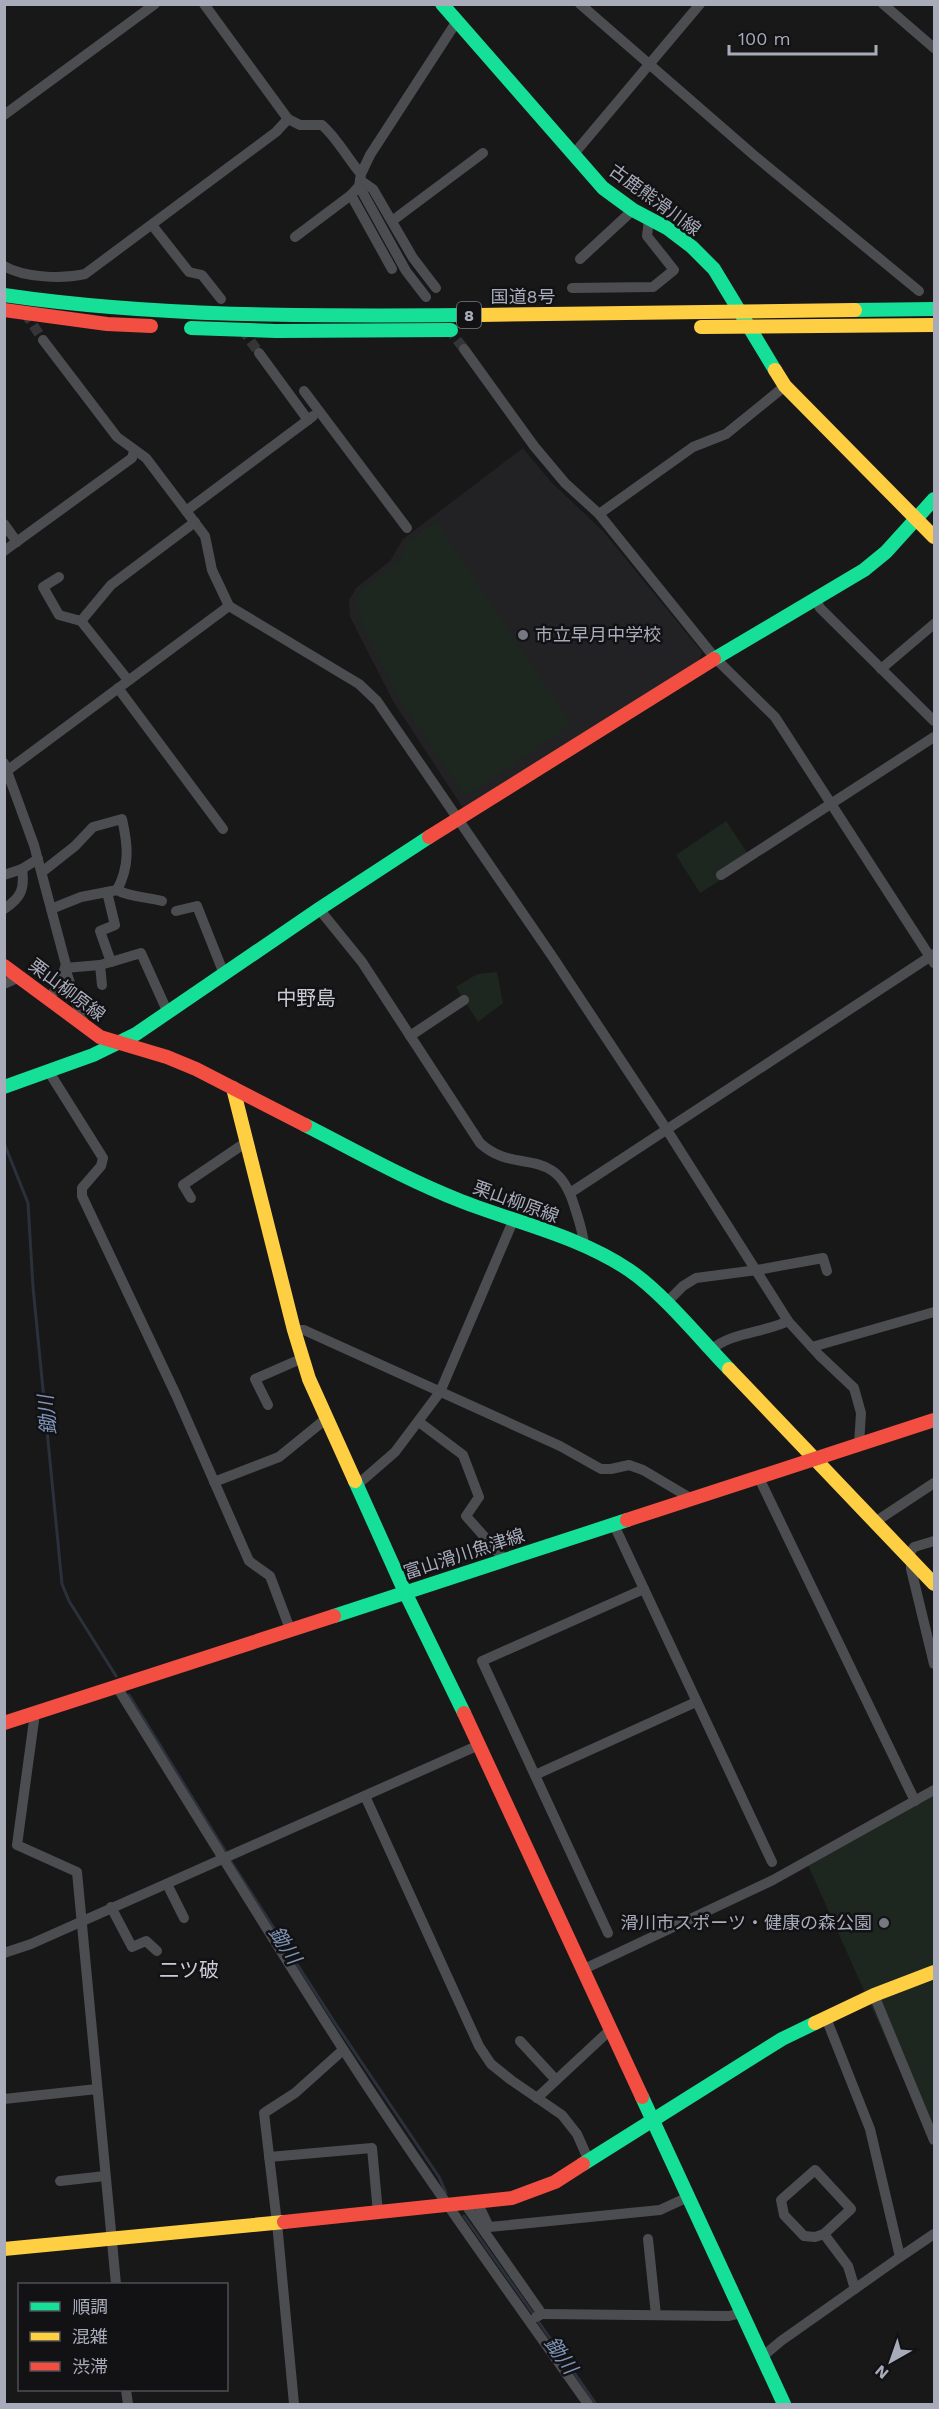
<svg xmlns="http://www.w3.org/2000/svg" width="939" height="2409" viewBox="0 0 939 2409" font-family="'Work Sans','Noto Sans JP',sans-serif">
<rect width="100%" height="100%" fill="#181818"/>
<polygon fill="#222224" points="523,448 551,482 603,531 702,652 699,661 463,808 393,701 350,617 349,600 356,588 390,561 403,539"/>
<g fill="#1e2620">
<polygon points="437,521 568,718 568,727 466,797 397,697 364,628 355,603 359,593 400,559 407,542"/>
<polygon points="726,821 752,860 700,893 676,855"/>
<polygon points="497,972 503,1003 478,1022 456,987 477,974"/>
<polygon points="934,1794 934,2147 808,1865"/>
</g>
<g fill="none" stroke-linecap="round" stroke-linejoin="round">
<g stroke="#2a313b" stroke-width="3">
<polyline points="4,1143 28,1203 33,1287 62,1584 69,1601 116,1676"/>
<polyline points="129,1695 227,1854"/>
<polyline points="230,1860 335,2023 439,2177 446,2193"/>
<polyline points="464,2216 534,2315"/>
<polyline points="538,2321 596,2404"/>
</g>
<g stroke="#353538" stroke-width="10" stroke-dasharray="10 5" stroke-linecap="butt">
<polyline points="25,313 43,340"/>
<polyline points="448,328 464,349"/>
<polyline points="242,329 259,353"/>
</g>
<g stroke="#4c4d51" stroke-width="10">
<path d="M204 4 288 119 300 125H322C338 139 347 158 361 174"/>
<polyline points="580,4 756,157 919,291"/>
<polyline points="883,4 934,48"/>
<polyline points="4,115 155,4"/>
<polyline points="573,155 700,4"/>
<polyline points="360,180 373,189 413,258 436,288"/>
<polyline points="359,186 351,195 392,269"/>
<polyline points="392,221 483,153"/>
<polyline points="152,225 189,272 202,275 221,299"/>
<polyline points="295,237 351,195"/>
<polyline points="580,259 633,210"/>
<path d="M4 266C24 278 63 279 85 274L276 132 288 119"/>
<polyline points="572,288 653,287 674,270 647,236 649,219"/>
<polyline points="426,297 406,271 359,186 361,174 370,155 457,21"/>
<polyline points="43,340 117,437 146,458 205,536 212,570 229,606 359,684 377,701 552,956 667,1130 788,1321 819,1355 854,1388 861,1413 859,1444"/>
<polyline points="464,349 534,446 565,483 599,514 715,658 775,717 934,963"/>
<polyline points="259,353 308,420 313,416"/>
<polyline points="304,391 407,528"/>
<polyline points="186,511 308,420"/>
<polyline points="599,514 693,447 726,434 785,386"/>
<polyline points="4,524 17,542"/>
<polyline points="4,551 132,458 134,451"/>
<polyline points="59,577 43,587 59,615 81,621 128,680"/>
<polyline points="816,600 820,608 934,721"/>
<polyline points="81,621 111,585 195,522"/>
<polyline points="881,669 934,624"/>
<polyline points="118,688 223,829"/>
<polyline points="4,763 34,845 66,965 58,987 48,999"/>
<polyline points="8,770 229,606"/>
<path d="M42 872 75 846 93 827 122 819C128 845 130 866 117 890L107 892"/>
<polyline points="4,875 22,869 38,859"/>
<polyline points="721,875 934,737"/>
<path d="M117 890C128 897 149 897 162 901"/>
<path d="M4 909C21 898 25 889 22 869"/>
<polyline points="51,909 81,897 107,892 115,925 100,931 111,962 100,965"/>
<path d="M319 909 362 962 480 1143C515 1176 555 1143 574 1205 578 1218 583 1231 584 1245"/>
<polyline points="176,911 197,906 224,974"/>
<polyline points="111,962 141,953 168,1013"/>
<polyline points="4,984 20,977"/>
<polyline points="84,1024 65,968 100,965 102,985"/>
<polyline points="410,1036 464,1000"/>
<polyline points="49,1072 103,1158 101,1166 82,1188 82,1196 177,1397 249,1561 270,1576 290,1629"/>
<polyline points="570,1193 934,954"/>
<polyline points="191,1198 183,1185 248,1141"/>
<polyline points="666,1303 683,1286 696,1278 757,1270 823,1258 827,1271"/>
<polyline points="294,1330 304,1330 560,1446 601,1469 611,1469 629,1465 643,1470 692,1499"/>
<polyline points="812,1347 934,1312"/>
<path d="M711 1350C731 1332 764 1333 788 1321"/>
<polyline points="268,1405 255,1379 303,1358"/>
<polyline points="419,1422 463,1455 479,1497 466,1516 505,1560"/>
<polyline points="759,1478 915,1801"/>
<polyline points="214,1482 279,1457 327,1418"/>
<polyline points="357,1485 395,1452 440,1392 513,1221"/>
<polyline points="875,1522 934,1483"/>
<polyline points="614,1525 772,1862"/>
<polyline points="907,1557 914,1547 934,1541"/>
<polyline points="911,1561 911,1569 934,1664"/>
<path d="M117 1687C192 1808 266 1929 343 2049 421 2170 505 2287 588 2404"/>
<polyline points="35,1713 17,1845 77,1872 116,2284"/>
<polyline points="535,1775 696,1702"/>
<polyline points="365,1796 479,2046 491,2064 511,2080 562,2115 577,2134 589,2161"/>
<polyline points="167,1884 184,1918"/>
<polyline points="111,1907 132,1947 146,1941 157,1951"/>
<polyline points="608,1933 482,1661 644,1589"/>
<polyline points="4,1953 31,1944 479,1745"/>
<polyline points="582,1970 773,1880 934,1790"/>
<polyline points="874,1995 934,2140"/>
<polyline points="826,2018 870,2129 900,2257 934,2234"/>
<polyline points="520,2041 556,2080"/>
<polyline points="537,2098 610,2030"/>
<polyline points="4,2099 97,2089"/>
<polyline points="269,2157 372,2148 378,2213"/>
<polyline points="60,2181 105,2176"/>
<polyline points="477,2202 489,2227 660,2210 688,2197"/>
<polyline points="465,2204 542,2314 536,2317"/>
<polyline points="824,2234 815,2237 804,2236 784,2215 781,2200 815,2170 851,2209 824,2234 848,2266 855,2289"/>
<polyline points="648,2239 656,2315"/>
<polyline points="542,2314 729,2316 741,2313"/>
<polyline points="762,2357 781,2341 900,2257"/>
<polyline points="126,2390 128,2404"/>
<polyline points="294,2404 277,2223 264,2113 295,2093 343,2050"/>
</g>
<g stroke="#16e098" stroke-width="14">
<polyline points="442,4 603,188 633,210 667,228 692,247 714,269 775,370"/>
<path d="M4 295C162 318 320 316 479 315"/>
<polyline points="855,310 934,309"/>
<polyline points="191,328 276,331 451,330"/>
<polyline points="714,659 864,570 886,552 934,499"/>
<polyline points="4,1087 93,1055 136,1034 319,909 429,837"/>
<path d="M305 1125C356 1151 407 1180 461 1201 517 1223 579 1236 629 1270 663 1293 700 1339 729 1369"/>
<polyline points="355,1481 405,1592 464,1713"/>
<polyline points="334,1616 627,1520"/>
<polyline points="642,2097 784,2404"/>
<polyline points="583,2164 782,2039 815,2023"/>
</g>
<g stroke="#ffcf43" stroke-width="14">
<polyline points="479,315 855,310"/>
<polyline points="701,327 934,325"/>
<polyline points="775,370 785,386 934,537"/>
<polyline points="233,1088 294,1330 309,1379 355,1481"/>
<polyline points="729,1369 934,1584"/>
<polyline points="815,2023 874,1995 934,1972"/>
<polyline points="4,2249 284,2222"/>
</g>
<g stroke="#f24e42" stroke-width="14">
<polyline points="4,310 107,324 151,326"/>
<polyline points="429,837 714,659"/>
<polyline points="4,966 100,1037 167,1057 196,1069 305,1125"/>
<polyline points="627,1520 934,1420"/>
<polyline points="464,1713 642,2097"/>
<polyline points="4,1723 334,1616"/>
<polyline points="284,2222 512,2198 555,2182 583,2164"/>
</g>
</g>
<g fill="#767881" stroke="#121214" stroke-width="2">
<circle cx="523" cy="635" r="6"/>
<circle cx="884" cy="1923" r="6"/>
</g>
<g text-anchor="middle" stroke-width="5" stroke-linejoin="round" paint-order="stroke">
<rect fill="#121214" stroke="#7b7d88" stroke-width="1.5" x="457" y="302" width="24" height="26" rx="4.5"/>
<g font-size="16" font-weight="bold" fill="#a8abba">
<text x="469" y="321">8</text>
</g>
<g font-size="18" fill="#a8abba" stroke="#121214">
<text transform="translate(655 200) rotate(36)" y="6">古鹿熊滑川線</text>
<text x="523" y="303">国道8号</text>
<text transform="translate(67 990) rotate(37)" y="6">栗山柳原線</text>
<text transform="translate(516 1202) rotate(20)" y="6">栗山柳原線</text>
<text transform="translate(464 1554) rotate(-18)" y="6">富山滑川魚津線</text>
</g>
<g font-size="18" fill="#a8abba" stroke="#121214" text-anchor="start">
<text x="535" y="641">市立早月中学校</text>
<text x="872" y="1929" text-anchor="end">滑川市スポーツ・健康の森公園</text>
</g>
<g font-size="20" fill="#cacbd5" stroke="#121214">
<text x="306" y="1005">中野島</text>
<text x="189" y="1977">二ツ破</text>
</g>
<g font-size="20" font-style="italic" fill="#7e93b6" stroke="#121214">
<text transform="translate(47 1415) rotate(-95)" y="7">鋤川</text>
<text transform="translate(285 1945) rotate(57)" y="7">鋤川</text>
<text transform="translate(561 2355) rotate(55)" y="7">鋤川</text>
</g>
</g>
<rect width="939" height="2409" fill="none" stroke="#a8abba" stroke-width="12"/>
<rect x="18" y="2283" width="210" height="108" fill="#121214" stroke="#4e4f56" stroke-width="1.5"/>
<rect x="30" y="2302" width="30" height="9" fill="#16e098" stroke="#4e4f56" stroke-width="1.5"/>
<text x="72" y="2313" font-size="18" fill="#a8abba">順調</text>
<rect x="30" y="2332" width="30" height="9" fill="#ffcf43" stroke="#4e4f56" stroke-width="1.5"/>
<text x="72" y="2343" font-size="18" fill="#a8abba">混雑</text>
<rect x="30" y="2362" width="30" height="9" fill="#f24e42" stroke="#4e4f56" stroke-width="1.5"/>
<text x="72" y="2373" font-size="18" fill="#a8abba">渋滞</text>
<g transform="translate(891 2361) rotate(220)" stroke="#121214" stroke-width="4.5" paint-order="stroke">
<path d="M0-4.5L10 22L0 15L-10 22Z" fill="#a8abba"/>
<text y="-9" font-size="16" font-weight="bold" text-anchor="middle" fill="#a8abba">N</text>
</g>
<path d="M729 45v9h147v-9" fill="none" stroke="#a8abba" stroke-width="3"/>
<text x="738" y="45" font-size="18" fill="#a8abba" stroke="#121214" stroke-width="4.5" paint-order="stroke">100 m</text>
</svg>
